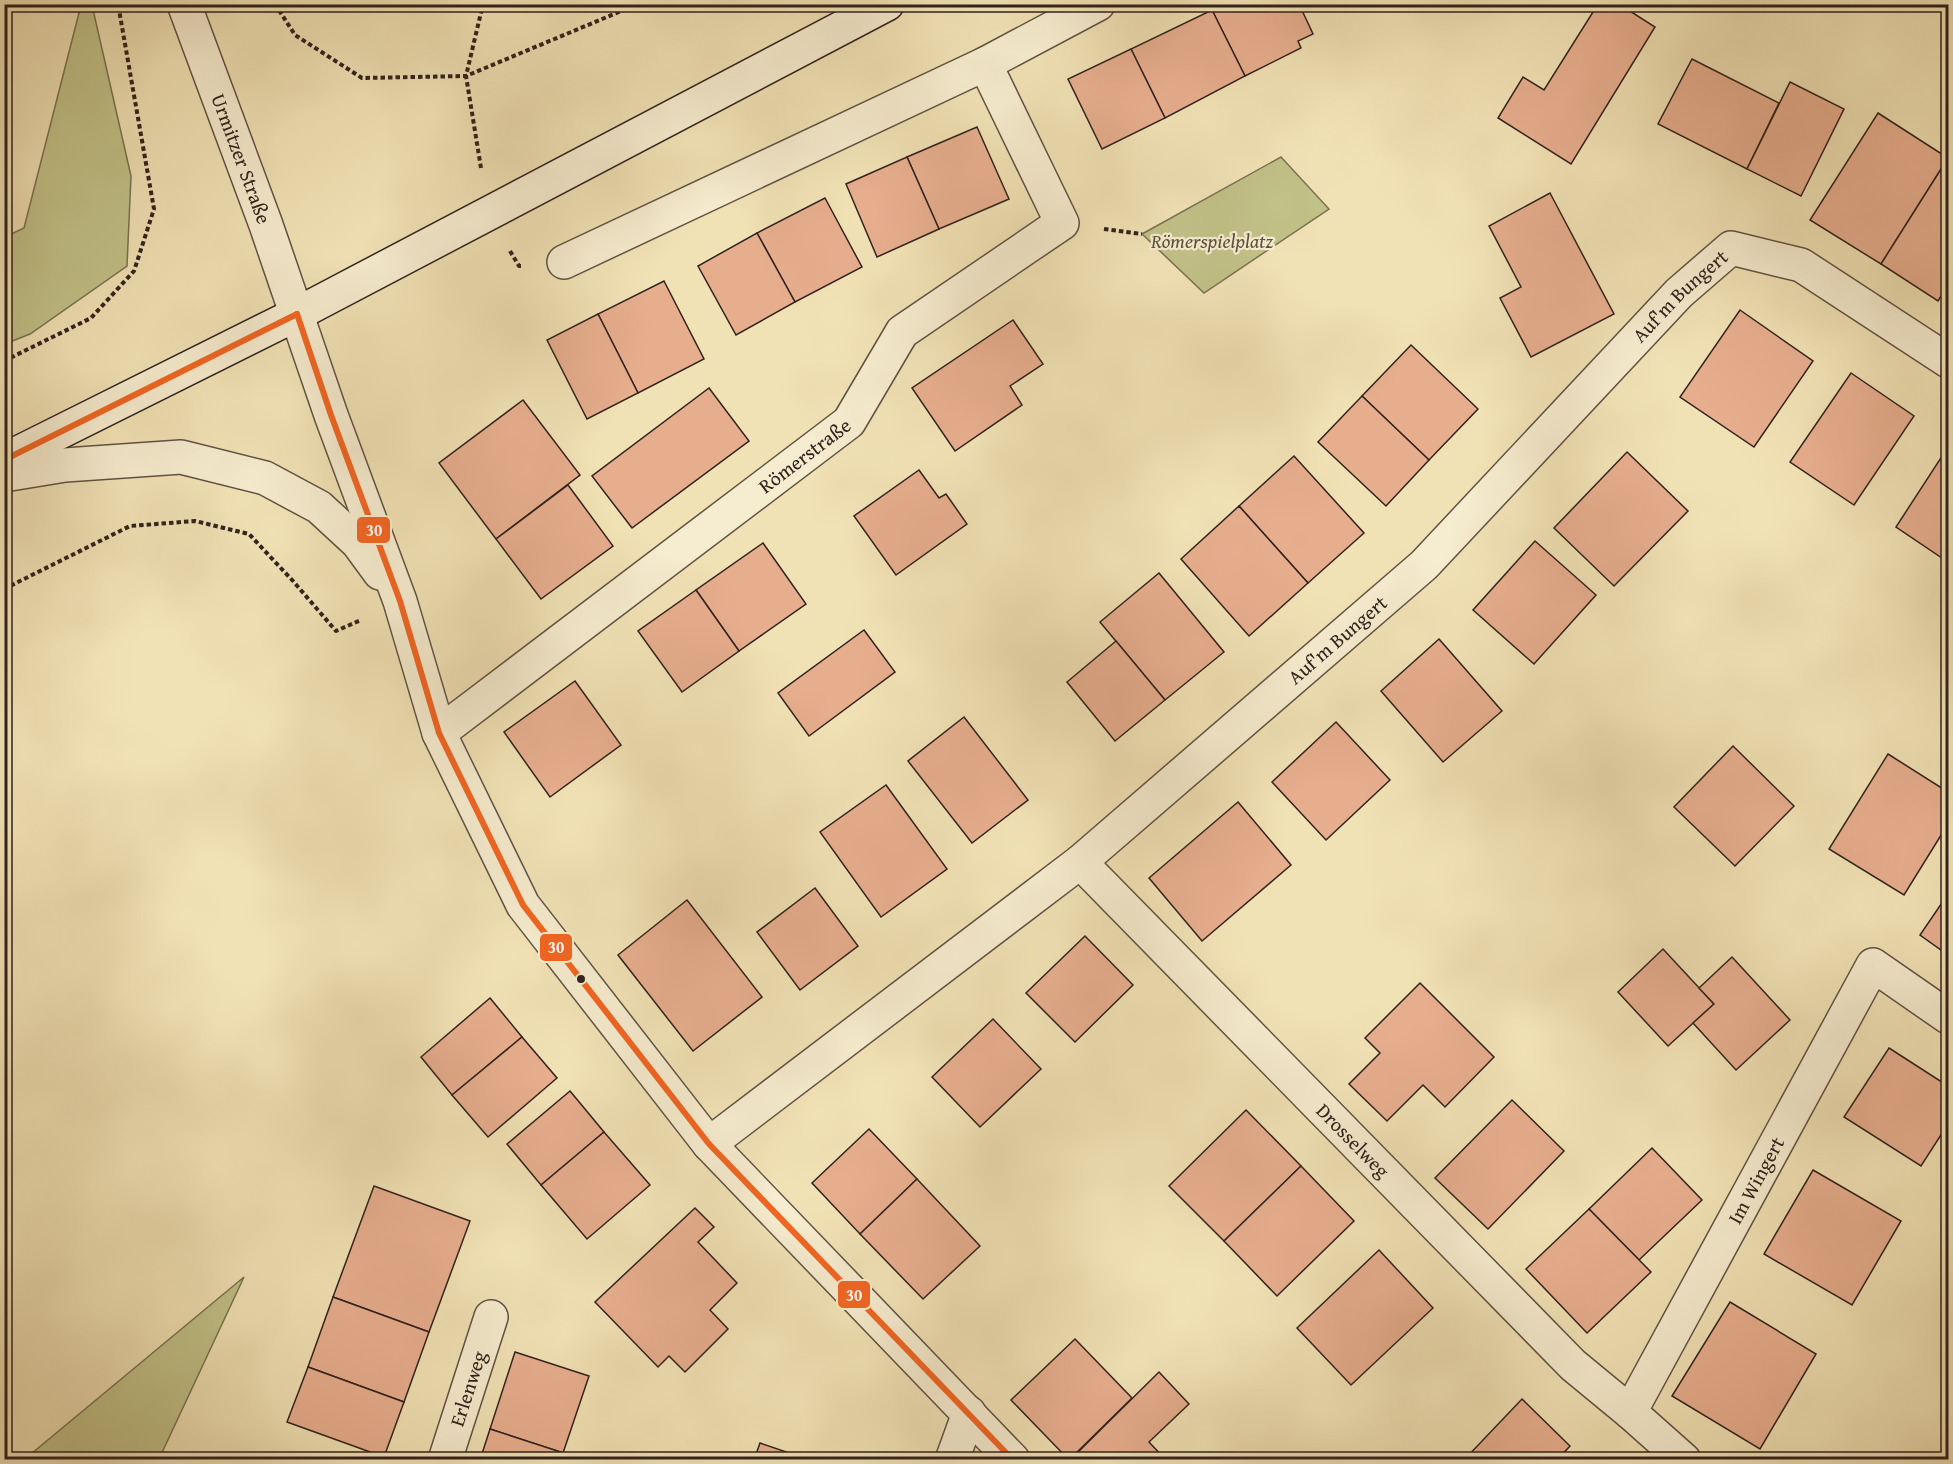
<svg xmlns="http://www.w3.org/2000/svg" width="1953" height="1464" viewBox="0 0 1953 1464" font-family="'Gentium Book Plus',serif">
<rect width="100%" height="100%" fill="#f1e2b5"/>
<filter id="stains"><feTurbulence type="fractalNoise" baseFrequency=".00333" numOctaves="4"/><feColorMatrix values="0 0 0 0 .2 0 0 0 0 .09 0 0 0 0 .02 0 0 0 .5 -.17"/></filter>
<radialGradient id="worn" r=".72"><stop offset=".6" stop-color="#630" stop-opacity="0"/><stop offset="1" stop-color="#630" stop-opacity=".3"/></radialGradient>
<g fill="#c1c188" stroke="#797252" stroke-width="1.5">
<polygon points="81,5 92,5 131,176 127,266 30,334 5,344 5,237 24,228"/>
<polygon points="1281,157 1329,209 1204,293 1142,234"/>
<polygon points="244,1277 159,1459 25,1459"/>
</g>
<g fill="#e7ae8e" stroke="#31221d" stroke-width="1.5">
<polygon points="1224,4 1299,4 1313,34 1298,41 1301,48 1245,76 1212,10"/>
<polygon points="1598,4 1619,4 1655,27 1571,164 1498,118 1523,77 1544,90"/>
<polygon points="1212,10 1245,76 1165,118 1131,49"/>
<polygon points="1131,49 1165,118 1102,149 1068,79"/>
<polygon points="1692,59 1779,103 1747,169 1658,124"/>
<polygon points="1790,82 1844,109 1801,196 1747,169"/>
<polygon points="1878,113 1948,158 1881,264 1810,220"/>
<polygon points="977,127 1009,199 939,229 907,157"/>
<polygon points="907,157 939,229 877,257 846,184"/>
<polygon points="1948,158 1948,285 1938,301 1881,264"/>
<polygon points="1550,193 1614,314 1531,357 1500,298 1521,287 1489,226"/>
<polygon points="825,198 862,267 795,302 757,233"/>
<polygon points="757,233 795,302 736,335 698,266"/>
<polygon points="664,281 704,359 638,393 598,314"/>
<polygon points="1740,310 1813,361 1754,447 1680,397"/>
<polygon points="598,314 638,393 587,419 547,340"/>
<polygon points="1013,320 1043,364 1010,386 1022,405 955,451 912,388"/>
<polygon points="1411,345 1478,409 1429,460 1362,396"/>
<polygon points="1851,373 1914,416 1854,505 1790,462"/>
<polygon points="709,388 749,441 632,528 592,476"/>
<polygon points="1362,396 1429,460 1386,506 1318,442"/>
<polygon points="523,400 580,475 496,539 439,463"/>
<polygon points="1948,447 1948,562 1896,527"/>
<polygon points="1627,452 1688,511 1614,586 1554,528"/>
<polygon points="1294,456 1364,533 1308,583 1239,506"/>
<polygon points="919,470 939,498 946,494 967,524 896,575 854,516"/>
<polygon points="568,485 613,546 541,599 496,539"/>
<polygon points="1239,506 1308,583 1249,636 1181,559"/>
<polygon points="1535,541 1596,595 1534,664 1473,610"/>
<polygon points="763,543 806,604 739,651 696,590"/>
<polygon points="1159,573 1224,652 1165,700 1100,622"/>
<polygon points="696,590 739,651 682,692 638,631"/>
<polygon points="864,630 895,672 809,736 778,693"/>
<polygon points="1439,639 1502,711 1443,762 1381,691"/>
<polygon points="1116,641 1165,700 1115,741 1067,682"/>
<polygon points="575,681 621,745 550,797 504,732"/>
<polygon points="964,717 1028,800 972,843 908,761"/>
<polygon points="1336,722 1390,780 1326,840 1272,782"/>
<polygon points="1733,746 1794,806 1735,866 1674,807"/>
<polygon points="1888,754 1948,792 1948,824 1904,895 1829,849"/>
<polygon points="886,785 947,869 881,917 820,832"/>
<polygon points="1238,802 1291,865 1202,941 1149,878"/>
<polygon points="815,888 858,946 800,990 757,932"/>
<polygon points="1948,894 1948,955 1920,935"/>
<polygon points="687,900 762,997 693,1051 618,955"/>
<polygon points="1085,936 1133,985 1075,1042 1026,993"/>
<polygon points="1663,949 1714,1004 1668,1046 1618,992"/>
<polygon points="1732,957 1790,1020 1736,1070 1693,1023 1714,1004 1699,988"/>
<polygon points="1420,983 1494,1057 1445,1107 1423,1085 1387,1121 1349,1084 1380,1053 1365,1038"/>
<polygon points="490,998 522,1037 452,1095 421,1057"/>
<polygon points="993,1019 1041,1069 980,1127 932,1077"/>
<polygon points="522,1037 557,1078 488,1137 452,1095"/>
<polygon points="1889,1048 1948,1086 1948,1124 1921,1166 1844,1117"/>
<polygon points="570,1091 604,1132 541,1185 507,1144"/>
<polygon points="1512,1100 1564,1151 1488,1229 1435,1178"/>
<polygon points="1246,1110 1301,1166 1224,1241 1169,1186"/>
<polygon points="869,1129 917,1179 860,1234 812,1183"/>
<polygon points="604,1132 650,1185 587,1239 541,1185"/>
<polygon points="1652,1148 1702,1200 1639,1260 1589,1209"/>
<polygon points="1301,1166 1354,1221 1277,1296 1224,1241"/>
<polygon points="1813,1170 1901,1221 1852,1305 1764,1254"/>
<polygon points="917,1179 980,1246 923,1299 860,1234"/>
<polygon points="374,1186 470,1221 429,1332 333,1297"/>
<polygon points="695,1208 714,1227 698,1242 737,1283 710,1310 728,1329 685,1372 669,1356 658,1367 595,1302"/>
<polygon points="1589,1209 1651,1272 1587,1333 1526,1269"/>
<polygon points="1379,1250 1433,1308 1351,1385 1297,1328"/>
<polygon points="333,1297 429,1332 404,1402 308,1367"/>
<polygon points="1730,1302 1816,1354 1760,1449 1672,1396"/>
<polygon points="1075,1339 1132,1398 1069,1460 1011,1400"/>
<polygon points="515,1352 589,1376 563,1453 490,1429"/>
<polygon points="308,1367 404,1402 384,1457 287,1422"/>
<polygon points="1159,1372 1189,1404 1149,1442 1166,1460 1070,1460"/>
<polygon points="1522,1399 1570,1446 1557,1460 1464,1460"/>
<polygon points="490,1429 576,1457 575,1460 480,1460"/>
<polygon points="760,1443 810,1460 754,1460"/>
</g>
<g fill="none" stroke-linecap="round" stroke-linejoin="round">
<g stroke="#615243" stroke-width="36">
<g id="street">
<path id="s1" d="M184 4 266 225 331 415 400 601 439 733 523 905 709 1144 1013 1460"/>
<polyline points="564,262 985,64 1098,4"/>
<polyline points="4,475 65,465 181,457 265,478 319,507 358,543 380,573"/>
<path id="s2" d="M439 733 849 422 902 332 1062 223 985 64"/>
<path id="s3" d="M1080 862 1573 1365 1630 1412"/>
<path id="s4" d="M709 1144 1080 862 1424 565 1679 293 1731 248 1801 265 1948 361"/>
<path id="s5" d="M445 1460 491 1317"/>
<polyline points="952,1460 969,1413"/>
<path id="s6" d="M1684 1460 1630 1412 1873 965 1948 1017"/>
</g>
</g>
<g stroke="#31221d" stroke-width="36">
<polyline id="secondary" points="4,460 297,314 887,4"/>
</g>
<g stroke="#31221d" stroke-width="4" stroke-dasharray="4.5 3" stroke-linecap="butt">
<polyline points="275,4 295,35 362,78 466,76 638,4"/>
<polyline points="481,168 466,76 483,4"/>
<polyline points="1104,229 1142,234"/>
<polyline points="510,251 519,266 521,266"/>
<polyline points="4,361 91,318 134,271 154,209 118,4"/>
<polyline points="4,589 130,526 195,521 249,534 293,581 336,631 361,620"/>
</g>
<use href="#street" stroke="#f6eccf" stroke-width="33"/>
<use href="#secondary" stroke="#f6eccf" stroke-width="33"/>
<g stroke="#f6eccf" stroke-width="10">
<g id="bus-1">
<polyline points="297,314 331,415 400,601 439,733 523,905 709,1144 1013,1460"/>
<polyline points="4,460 297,314"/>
</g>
</g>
<use href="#bus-1" stroke="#f26522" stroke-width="6"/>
</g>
<circle fill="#31221d" stroke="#f6eccf" stroke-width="2" cx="581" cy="979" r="5"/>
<g text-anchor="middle" stroke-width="4.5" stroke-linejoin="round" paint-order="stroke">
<g font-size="20" fill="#31221d" stroke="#f6eccf">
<text dy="7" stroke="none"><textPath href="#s1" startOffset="165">Urmitzer Straße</textPath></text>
<text dy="7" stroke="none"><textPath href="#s4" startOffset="1292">Auf'm Bungert</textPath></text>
<text dy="7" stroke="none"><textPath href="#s2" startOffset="459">Römerstraße</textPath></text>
<text dy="7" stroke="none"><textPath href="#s4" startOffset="806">Auf'm Bungert</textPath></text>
<text dy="7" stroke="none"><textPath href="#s3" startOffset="390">Drosselweg</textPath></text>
<text dy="7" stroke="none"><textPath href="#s6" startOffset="336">Im Wingert</textPath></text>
<text dy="7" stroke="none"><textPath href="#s5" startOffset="75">Erlenweg</textPath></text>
</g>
<g font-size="20" font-style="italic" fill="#5c523d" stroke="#f6eccf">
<text x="1212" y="248">Römerspielplatz</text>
</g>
</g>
<g stroke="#f6eccf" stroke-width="2">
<rect x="356" y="516" width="35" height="28" rx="6" fill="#f26522"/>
<rect x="539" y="933" width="34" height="29" rx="6" fill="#f26522"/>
<rect x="837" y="1280" width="34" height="29" rx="6" fill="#f26522"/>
</g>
<g font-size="16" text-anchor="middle" font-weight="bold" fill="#fff">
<text x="374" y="536">30</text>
<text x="556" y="953">30</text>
<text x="854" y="1301">30</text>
</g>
<rect width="1953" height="1464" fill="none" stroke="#f1e2b5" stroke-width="24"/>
<rect x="6" y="6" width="1941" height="1452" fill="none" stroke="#31221d" stroke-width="3"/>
<rect x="12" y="12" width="1929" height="1440" fill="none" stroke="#31221d" stroke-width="1.5"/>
<rect width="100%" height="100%" filter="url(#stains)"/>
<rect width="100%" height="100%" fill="url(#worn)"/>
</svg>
